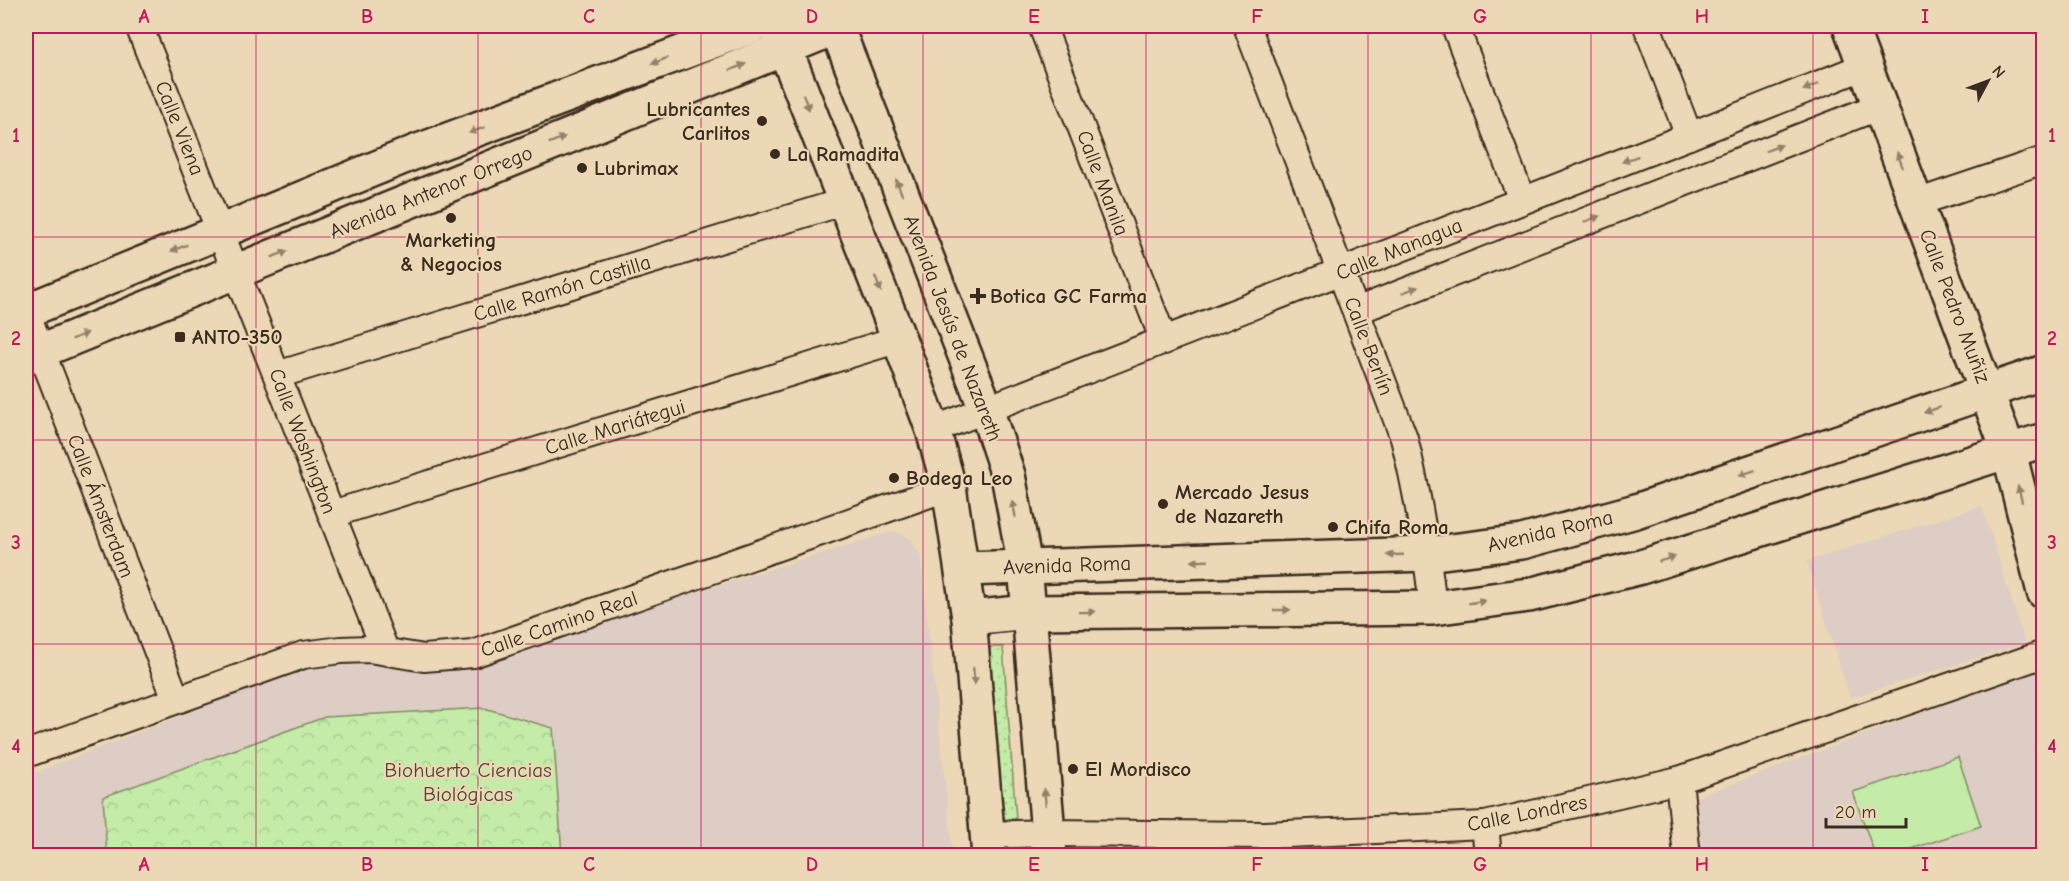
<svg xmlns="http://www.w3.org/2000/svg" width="2069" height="881" viewBox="0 0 2069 881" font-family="'Comic Neue',sans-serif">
<defs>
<pattern id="grass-dots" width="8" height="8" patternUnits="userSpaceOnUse" patternTransform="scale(1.5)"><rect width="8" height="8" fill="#c4eca8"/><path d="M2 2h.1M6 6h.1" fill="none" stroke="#a9cb90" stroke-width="1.8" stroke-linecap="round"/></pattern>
<pattern id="forest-crowns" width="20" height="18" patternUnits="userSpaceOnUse" patternTransform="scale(1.5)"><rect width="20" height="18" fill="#c4eca8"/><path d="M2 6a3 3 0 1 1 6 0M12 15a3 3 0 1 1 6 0" fill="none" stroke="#a9cb90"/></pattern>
</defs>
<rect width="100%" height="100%" fill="#ecd8b6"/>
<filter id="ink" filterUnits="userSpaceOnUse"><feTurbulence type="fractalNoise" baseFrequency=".0167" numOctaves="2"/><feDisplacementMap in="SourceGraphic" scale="12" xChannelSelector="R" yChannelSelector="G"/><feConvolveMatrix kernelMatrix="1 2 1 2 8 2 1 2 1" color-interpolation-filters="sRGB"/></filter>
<g filter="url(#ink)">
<g fill="#ddcdc4">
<polygon points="1982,506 2025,643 1850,698 1807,561"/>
<polygon points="894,531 910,538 920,555 953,855 26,856 26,776 331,658 547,638"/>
<polygon points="2043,668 2043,855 1703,855 1696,797"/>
</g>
<polygon fill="url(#grass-dots)" stroke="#808b63" stroke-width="1.5" points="986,647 1003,647 1016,819 997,819"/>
<polygon fill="url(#forest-crowns)" stroke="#808b63" stroke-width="1.5" points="484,708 553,728 562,855 107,855 103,797 325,717"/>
<polygon fill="#c4eca8" stroke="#808b63" stroke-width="1.5" points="1958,757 1981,826 1893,855 1875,855 1853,792"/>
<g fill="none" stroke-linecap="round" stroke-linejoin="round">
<g stroke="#3b2a1e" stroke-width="30">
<g id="street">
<polyline points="139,26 385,650"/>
<polyline points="1042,26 1164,341"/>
<path d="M1247 26 1404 438C1418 494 1427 551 1433 608"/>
<polyline points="1455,26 1522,200"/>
<polyline points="1647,26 1689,136"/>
<polyline points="1916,203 2044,160"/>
<polyline points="1356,311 1880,106"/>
<polyline points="26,312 176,699"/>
<polyline points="277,375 846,201"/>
<polyline points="933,430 1689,136 1865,66"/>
<polyline points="332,514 899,339"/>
<polyline points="26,754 303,655 341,650 369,649 424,658 473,654 949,487"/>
<polyline points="1679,780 1687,856"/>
<polyline points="1485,825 1488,856"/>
<polyline points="987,835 1048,833 1265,835 1485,825 1679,780 2044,654"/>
</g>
</g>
<g stroke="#3b2a1e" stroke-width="38">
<g id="secondary">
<polyline points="776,26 899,339 933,430 949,487 969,618 989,856"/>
<polyline points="836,26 986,409 1008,475 1025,566 1050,856"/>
<polyline points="1850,26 2009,452 2044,592"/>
<polyline points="26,311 413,153 753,26"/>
<polyline points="26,357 837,27"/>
<polyline points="963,569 1427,554 1522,542 1636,511 2044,372"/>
<polyline points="969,618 1029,612 1433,608 1529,595 1641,567 2044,440"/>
</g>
</g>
<use href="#street" stroke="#ecd8b6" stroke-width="26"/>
<use href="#secondary" stroke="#ecd8b6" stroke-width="33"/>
</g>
<defs><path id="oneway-solid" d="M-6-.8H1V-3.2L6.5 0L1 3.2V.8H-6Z" transform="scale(1.5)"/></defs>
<g fill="#94816a">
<use href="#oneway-solid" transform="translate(659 61) rotate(159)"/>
<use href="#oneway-solid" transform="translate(738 67) rotate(-22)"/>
<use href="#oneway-solid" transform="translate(1811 87) rotate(158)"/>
<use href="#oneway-solid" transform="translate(806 102) rotate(68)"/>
<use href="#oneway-solid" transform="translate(477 130) rotate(159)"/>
<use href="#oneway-solid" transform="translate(557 140) rotate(-22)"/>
<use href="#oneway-solid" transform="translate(1774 148) rotate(-21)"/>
<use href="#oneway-solid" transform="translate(1630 159) rotate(159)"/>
<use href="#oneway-solid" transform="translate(1900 160) rotate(-110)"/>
<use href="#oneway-solid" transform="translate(899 187) rotate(-111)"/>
<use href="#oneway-solid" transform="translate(1592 219) rotate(-21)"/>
<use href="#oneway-solid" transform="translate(179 248) rotate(158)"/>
<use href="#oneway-solid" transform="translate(280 254) rotate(-22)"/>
<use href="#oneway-solid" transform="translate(878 284) rotate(69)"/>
<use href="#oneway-solid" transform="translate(1410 290) rotate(-21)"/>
<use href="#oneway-solid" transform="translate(80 336) rotate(-22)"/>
<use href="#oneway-solid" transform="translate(1932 410) rotate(161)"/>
<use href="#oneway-solid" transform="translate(1747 473) rotate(161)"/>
<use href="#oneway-solid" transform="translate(2020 494) rotate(-104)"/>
<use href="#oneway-solid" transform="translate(1014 509) rotate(-101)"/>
<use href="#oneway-solid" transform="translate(1395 555) rotate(178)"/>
<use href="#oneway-solid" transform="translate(1667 559) rotate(-17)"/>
<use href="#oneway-solid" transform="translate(1200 561) rotate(178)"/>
<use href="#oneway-solid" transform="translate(1477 602) rotate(-8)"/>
<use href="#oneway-solid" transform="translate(1282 610) rotate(-1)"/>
<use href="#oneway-solid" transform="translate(1087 612) rotate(-1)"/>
<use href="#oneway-solid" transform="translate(974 676) rotate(85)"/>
<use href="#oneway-solid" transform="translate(1045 797) rotate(-95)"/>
</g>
</g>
<path fill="none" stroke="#c2185b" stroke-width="1.5" stroke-opacity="0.55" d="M256 26V856M478 26V856M701 26V856M923 26V856M1146 26V856M1368 26V856M1591 26V856M1813 26V856M26 237H2044M26 440H2044M26 644H2044"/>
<g fill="#3b2a1e" stroke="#ecd8b6" stroke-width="2">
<circle cx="762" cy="121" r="6"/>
<circle cx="775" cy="154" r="6"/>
<circle cx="582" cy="168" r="6"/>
<circle cx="451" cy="218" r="6"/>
<path d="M975 287h6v6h6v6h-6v6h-6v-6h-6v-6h6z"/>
<rect x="174" y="331" width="12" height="12" rx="3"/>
<circle cx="894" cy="478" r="6"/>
<circle cx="1163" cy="504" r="6"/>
<circle cx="1333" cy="527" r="6"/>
<circle cx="1073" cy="769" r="6"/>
</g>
<g text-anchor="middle" stroke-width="4.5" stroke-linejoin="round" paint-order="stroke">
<g font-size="21" font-weight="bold" fill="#3b2a1e" stroke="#ecd8b6" text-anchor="start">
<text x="750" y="116" text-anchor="end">Lubricantes<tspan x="750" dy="24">Carlitos</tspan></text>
<text x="787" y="161">La Ramadita</text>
<text x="594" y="175">Lubrimax</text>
<text x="451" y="247" text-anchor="middle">Marketing<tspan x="451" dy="24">&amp; Negocios</tspan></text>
<text x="990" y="303">Botica GC Farma</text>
<text x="192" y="344">ANTO-350</text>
<text x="906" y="485">Bodega Leo</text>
<text x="1175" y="499">Mercado Jesus<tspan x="1175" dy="24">de Nazareth</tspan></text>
<text x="1345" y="534">Chifa Roma</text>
<text x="1085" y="776">El Mordisco</text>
</g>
<g font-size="21" fill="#3b2a1e" stroke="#ecd8b6">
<text transform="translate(180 128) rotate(68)" y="7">Calle Viena</text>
<text transform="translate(1103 183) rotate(69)" y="7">Calle Manila</text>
<text transform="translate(431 192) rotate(-22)" y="7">Avenida Antenor Orrego</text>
<text transform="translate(1399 249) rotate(-22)" y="7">Calle Managua</text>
<text transform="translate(562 288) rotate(-17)" y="7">Calle Ramón Castilla</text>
<text transform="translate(1955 306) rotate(69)" y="7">Calle Pedro Muñiz</text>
<text transform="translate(953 328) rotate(69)" y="7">Avenida Jesús de Nazareth</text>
<text transform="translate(1369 346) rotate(69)" y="7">Calle Berlín</text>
<text transform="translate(615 427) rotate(-17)" y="7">Calle Mariátegui</text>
<text transform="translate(303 441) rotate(69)" y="7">Calle Washington</text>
<text transform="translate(101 506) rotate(69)" y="7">Calle Ámsterdam</text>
<text transform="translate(1550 531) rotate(-13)" y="7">Avenida Roma</text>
<text transform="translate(1067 565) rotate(-2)" y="7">Avenida Roma</text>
<text transform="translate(559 624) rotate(-19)" y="7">Calle Camino Real</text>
<text transform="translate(1527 813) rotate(-11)" y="7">Calle Londres</text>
</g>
<g font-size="21" fill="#504733" stroke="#ecd8b6">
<text x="468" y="777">Biohuerto Ciencias<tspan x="468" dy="24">Biológicas</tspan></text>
</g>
</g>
<rect width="2069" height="881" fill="none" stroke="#ecd8b6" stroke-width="66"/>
<g transform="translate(1988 81) rotate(49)" stroke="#ecd8b6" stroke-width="4.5" paint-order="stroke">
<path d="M0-4.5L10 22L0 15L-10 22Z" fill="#3b2a1e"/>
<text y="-9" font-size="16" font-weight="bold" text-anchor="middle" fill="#3b2a1e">N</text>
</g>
<path d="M1826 818v9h80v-9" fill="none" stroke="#3b2a1e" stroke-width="3"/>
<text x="1835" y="818" font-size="18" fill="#3b2a1e" stroke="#ecd8b6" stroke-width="4.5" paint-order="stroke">20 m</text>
<rect x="33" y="33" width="2003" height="815" fill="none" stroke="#c2185b" stroke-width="2"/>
<g font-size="20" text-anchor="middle" font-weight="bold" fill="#c2185b">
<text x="144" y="23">A</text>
<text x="367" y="23">B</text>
<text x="589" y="23">C</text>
<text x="812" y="23">D</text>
<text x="1034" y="23">E</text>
<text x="1257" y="23">F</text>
<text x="1480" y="23">G</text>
<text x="1702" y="23">H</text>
<text x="1925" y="23">I</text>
<text x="16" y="142">1</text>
<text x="2052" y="142">1</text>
<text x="16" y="345">2</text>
<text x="2052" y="345">2</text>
<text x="16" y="549">3</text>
<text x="2052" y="549">3</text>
<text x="16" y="753">4</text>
<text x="2052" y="753">4</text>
<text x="144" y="871">A</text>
<text x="367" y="871">B</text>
<text x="589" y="871">C</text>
<text x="812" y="871">D</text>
<text x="1034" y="871">E</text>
<text x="1257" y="871">F</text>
<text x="1480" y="871">G</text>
<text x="1702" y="871">H</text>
<text x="1925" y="871">I</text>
</g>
</svg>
